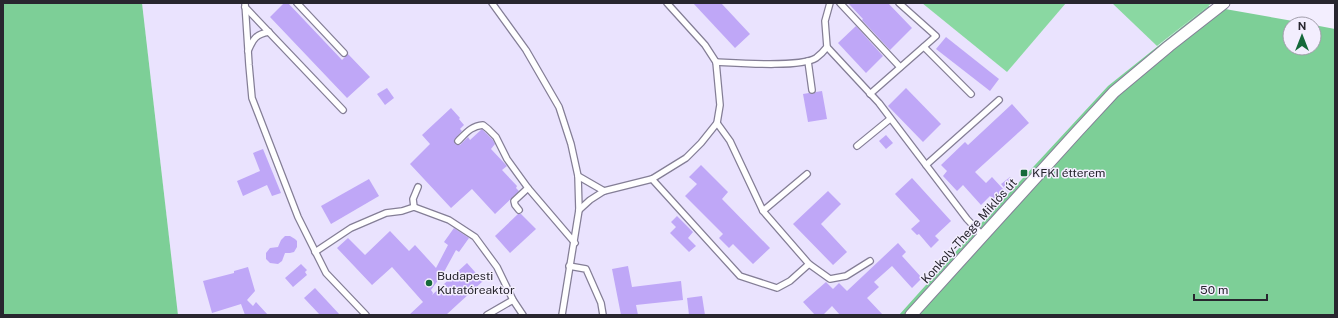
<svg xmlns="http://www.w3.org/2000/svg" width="1338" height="318" viewBox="0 0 1338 318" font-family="'Public Sans',sans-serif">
<rect width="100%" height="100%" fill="#f3eefe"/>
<polygon fill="#eae3fe" points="142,3 922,3 1007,72 1066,3 1112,3 1157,46 1108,86 986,218 899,315 178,315"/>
<g fill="#8ad8a2">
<polygon points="922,3 1066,3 1007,72"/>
<polygon points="1112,3 1212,3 1157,46"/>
</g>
<g fill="#7dcf97">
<polygon points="3,3 142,3 178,315 3,315"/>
<polygon points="1208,6 1310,24 1290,24 1290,48 1314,48 1314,25 1335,29 1335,315 899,315 986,218 1108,86"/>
</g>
<g fill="#bfa7f7">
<polygon points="284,3 288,3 342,60 348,54 370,77 347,98 270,17"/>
<polygon points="693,3 721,3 750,34 735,48"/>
<polygon points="848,3 888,3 912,28 890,50 862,20 863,19"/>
<polygon points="856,26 883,56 866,73 838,43"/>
<polygon points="946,37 999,79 990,91 936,49"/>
<polygon points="387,88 394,98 385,105 377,94"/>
<polygon points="906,88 941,124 923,142 888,106"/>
<polygon points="822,91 827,119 808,122 803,94 809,93 813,94 816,92"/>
<polygon points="1012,104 1029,123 975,172 986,183 992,177 1004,190 993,199 990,196 981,205 963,185 957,191 943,176 947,171 941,165 965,142 968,145"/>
<polygon points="451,108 460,118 459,119 464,125 460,129 462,131 454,140 455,144 460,145 468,137 470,140 482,129 493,140 495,144 491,149 507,166 502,170 517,186 516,188 519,191 495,214 472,189 451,208 410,164 430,144 422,135"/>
<polygon points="886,135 893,143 886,149 879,141"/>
<polygon points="263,149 281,193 272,196 267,185 243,196 237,181 260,171 253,153"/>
<polygon points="701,165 728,192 722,199 770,248 753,264 733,244 729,248 719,238 723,234 685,196 697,184 689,177"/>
<polygon points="1010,177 1016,185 1008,192 1001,184"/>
<polygon points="912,178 951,221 935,236 939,240 931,248 919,234 917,235 911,229 920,221 895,194"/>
<polygon points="369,179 379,196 331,224 321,206"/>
<polygon points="828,191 841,204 821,224 847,252 833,265 793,224"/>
<polygon points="518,214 521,214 536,229 510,253 495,236"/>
<polygon points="677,216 693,232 688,238 696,246 689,252 670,233 676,227 671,222"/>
<polygon points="454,228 469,238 459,252 456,250 444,272 431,290 433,293 432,295 467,263 483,281 446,315 409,315 423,302 392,267 372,285 337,248 348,238 365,255 390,231 409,251 415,245 436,268 448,245 444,242"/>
<polygon points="285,236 290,236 295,239 297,241 297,247 294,252 290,253 285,253 282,261 278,264 270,263 266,259 266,253 270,248 278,247 281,240"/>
<polygon points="898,243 906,252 902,256 922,278 912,288 892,266 874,282 879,287 867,298 883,315 840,315 832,306 823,315 815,315 803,302 826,282 833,289 839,283 847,291"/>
<polygon points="301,264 307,270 305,272 307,275 293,287 285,278"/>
<polygon points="628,266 632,287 681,281 683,300 636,305 638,315 621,315 612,269"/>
<polygon points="248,267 255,291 247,300 253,306 256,302 268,315 245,315 241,304 212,313 203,281 234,273 234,271"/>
<polygon points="315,288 340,315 320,315 304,298"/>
<polygon points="702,296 705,315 689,315 687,298"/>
</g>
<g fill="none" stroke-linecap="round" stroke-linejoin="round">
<g stroke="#847e96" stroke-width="8">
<g id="service">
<polyline points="245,3 249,65 252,98 298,217 326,273 366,315"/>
<polyline points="297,3 344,53"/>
<polyline points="492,3 526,50 559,107 571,144 578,176 604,191"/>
<polyline points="840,3 900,67"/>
<polyline points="245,7 343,110"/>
<polyline points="827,47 879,103 967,219 983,236"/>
<polyline points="924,47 971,94"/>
<path d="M248 51C253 39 256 34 269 32"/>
<polyline points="808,61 812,90"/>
<path d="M716 62C737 63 800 68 816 58 820 55 824 51 827 47L825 21 830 3"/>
<polyline points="870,94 936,36 899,3"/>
<polyline points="717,123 730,141 763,211 809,264 830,279 846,276 870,261"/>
<path d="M458 141C466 133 471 126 483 125L488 129 496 137 507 159 528 188 575 243"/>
<polyline points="857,146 890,119"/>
<polyline points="926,165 999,100"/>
<polyline points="652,179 740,276 777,288 790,281 809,264"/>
<polyline points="414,207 413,199 418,187"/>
<polyline points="519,210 515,205 514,201 528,188"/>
<polyline points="579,210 590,200 604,191 652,179 686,158 701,143 717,123 720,105 716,62 705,45 667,3"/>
<polyline points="763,211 807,174"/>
<polyline points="315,252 351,228 386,213 402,211 414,207 449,220 475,237 497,267 513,300 523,315"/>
<polyline points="569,266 586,269 601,303 603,315"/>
<polyline points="487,315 513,300"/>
<polyline points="562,315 579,210 578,176"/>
</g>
</g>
<g stroke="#847e96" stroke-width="13">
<polyline id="minor" points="911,315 1077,132 1114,92 1169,46 1224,3"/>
</g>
<use href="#service" stroke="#fff" stroke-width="5.5"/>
<use href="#minor" stroke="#fff" stroke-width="11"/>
</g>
<g fill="#15693a" stroke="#f3eefe" stroke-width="1.5">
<rect x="1020" y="169" width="8" height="8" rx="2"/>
<circle cx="429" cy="283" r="4"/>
</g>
<g text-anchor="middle" stroke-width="3" stroke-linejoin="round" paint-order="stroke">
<g font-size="12" fill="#28262f" stroke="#f3eefe" text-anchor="start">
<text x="1032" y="177">KFKI étterem</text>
<text x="437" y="280">Budapesti<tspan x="437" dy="14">Kutatóreaktor</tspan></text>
</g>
<g font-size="12" fill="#28262f" stroke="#f3eefe">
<text transform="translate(969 231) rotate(-48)" y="4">Konkoly-Thege Miklós út</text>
</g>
</g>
<rect width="1338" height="318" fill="none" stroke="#28262f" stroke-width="8"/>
<g transform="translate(1302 36)"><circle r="19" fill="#f3eefe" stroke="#a29eab"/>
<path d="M0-3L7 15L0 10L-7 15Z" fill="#15693a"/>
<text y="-6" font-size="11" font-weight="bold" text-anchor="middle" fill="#28262f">N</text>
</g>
<path d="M1194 294v6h73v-6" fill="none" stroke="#28262f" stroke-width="2"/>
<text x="1200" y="294" font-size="12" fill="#28262f" stroke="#f3eefe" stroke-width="3" paint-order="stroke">50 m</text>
</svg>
